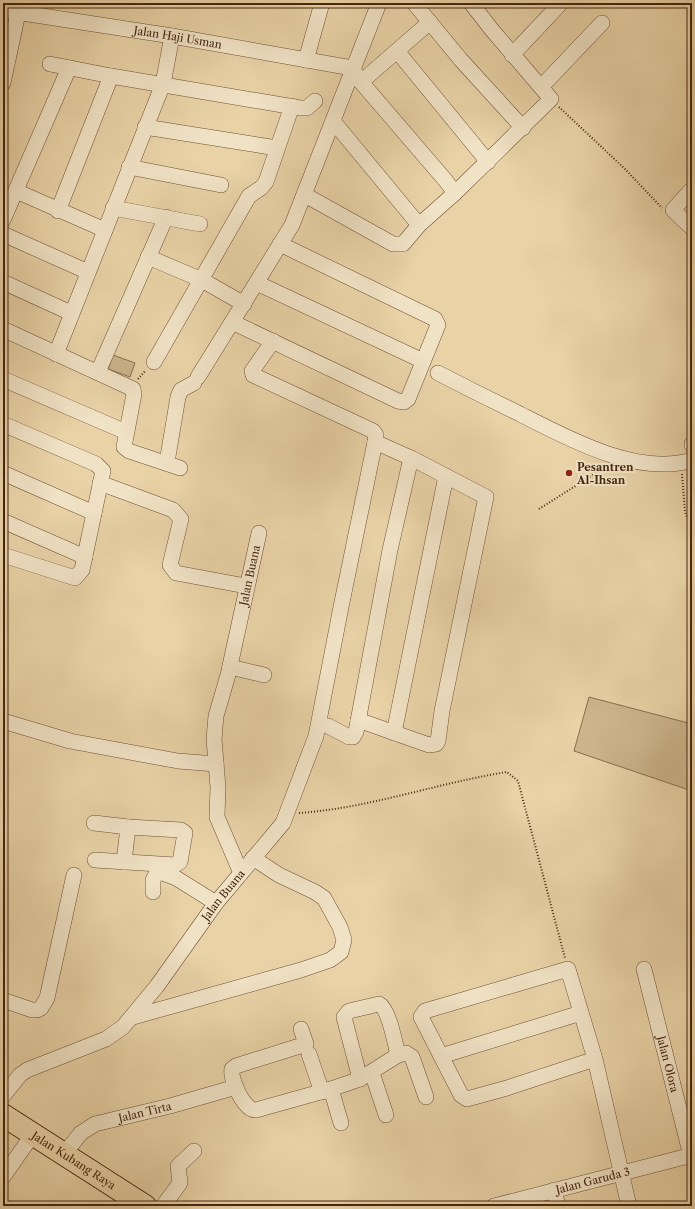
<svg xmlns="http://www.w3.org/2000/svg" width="695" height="1209" viewBox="0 0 695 1209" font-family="'Libre Caslon Text',serif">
<rect width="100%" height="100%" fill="#e8d2a6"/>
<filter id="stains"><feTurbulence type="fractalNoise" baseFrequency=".005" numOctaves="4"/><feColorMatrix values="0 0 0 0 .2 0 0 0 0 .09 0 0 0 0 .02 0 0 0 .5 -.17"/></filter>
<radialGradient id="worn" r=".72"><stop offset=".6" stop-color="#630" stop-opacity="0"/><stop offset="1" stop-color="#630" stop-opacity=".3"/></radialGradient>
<g fill="#ccb58c" stroke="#896e4e">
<polygon points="113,355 135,363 130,377 108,369"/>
<polygon points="589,697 692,724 692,791 574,751"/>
</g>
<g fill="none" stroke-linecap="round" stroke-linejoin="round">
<g stroke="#6e5136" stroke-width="16">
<g id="minor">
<polyline points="414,3 461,60 523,128"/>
<path id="s1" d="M3 10 172 36 352 68"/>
<polyline points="397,51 488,162"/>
<polyline points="512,55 561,3"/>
<polyline points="306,60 322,3"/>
<polyline points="50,64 111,76 300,108 307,108 315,101"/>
<polyline points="352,68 361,82 446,181 455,193 551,99 492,30 471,3"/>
<polyline points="361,82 430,22"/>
<polyline points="3,83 18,13"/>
<polyline points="541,87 602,23"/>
<polyline points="333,121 419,225 455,193"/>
<polyline points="145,127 277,148"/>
<polyline points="129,167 221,185"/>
<polyline points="692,189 673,210 692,228"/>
<polyline points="16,191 105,230"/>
<polyline points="305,195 393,244 403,244 419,225"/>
<polyline points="113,208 200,224"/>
<polyline points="58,211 111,76"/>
<polyline points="3,220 69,68"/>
<polyline points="3,234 88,272"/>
<polyline points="148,257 202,280 244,304"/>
<polyline points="3,282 71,313"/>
<polyline points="257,283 423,361"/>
<polyline points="232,322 398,401 404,402 408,399 438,325 435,319 280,244"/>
<polyline points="3,329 133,389 134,394 124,447 129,451 180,468"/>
<polyline points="273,341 252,371 253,375 373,431 376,435 375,442"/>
<polyline points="56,354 163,84 172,36"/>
<polyline points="154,362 249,196 261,188 266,182 292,106"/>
<polyline points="98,372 166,217"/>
<path d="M438 373C465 387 493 401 520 414 567 438 638 477 692 460"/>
<polyline points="198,377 292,225 379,3"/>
<polyline points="3,379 126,432"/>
<polyline points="3,424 96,464 103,471 82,570 75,578 3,555"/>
<polyline points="692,444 692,445"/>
<polyline points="167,462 178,397 181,390 194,383"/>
<polyline points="3,473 94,513"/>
<polyline points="100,483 173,510 181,519 170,565 176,573 246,586"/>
<polyline points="3,521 85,557"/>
<polyline points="230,667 264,675"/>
<polyline points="3,721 70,741 178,761 216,764"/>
<polyline points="319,725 328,726 349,737 353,737 356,732 390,550 411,458"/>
<polyline points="394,733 446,476"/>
<polyline points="94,823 128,827 124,862"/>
<polyline points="95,860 175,865 180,862 185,833 181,830 128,827"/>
<polyline points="155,865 160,872 176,878 216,903"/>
<path id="s2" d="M241 873 217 817 218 787 214 739 216 716 228 675 259 533"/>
<polyline points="153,892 153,880 158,870"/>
<path id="s3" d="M644 969 692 1160"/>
<polyline points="3,1000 32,1010 37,1010 41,1008 47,998 74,875"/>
<polyline points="133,1017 301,970 330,960 341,952 344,940 340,927 324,898 315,892 279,875 253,858"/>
<path d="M301 1029 306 1044 236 1066 232 1069C230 1079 244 1111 256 1110L331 1089 360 1079 398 1055"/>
<polyline points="309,1054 322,1092"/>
<polyline points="441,1056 581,1013"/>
<polyline points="595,1059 507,1088 467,1099 461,1095 421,1017 425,1011 568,969 595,1059 629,1206"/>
<polyline points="372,1073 386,1115"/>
<path d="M360 1079 344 1017 349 1011 379 1004C389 1009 395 1043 398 1055L406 1053 412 1057 426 1097"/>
<polyline points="331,1089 341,1123"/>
<path id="s4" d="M3 1096 20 1075 27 1070 106 1039 123 1027 157 986 216 903 283 823 316 736 341 607 375 442 411 458 486 497 442 711 438 741 436 744 429 745 358 720"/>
<path id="s5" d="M64 1154 81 1133 95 1124 170 1106 236 1087"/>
<polyline points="3,1177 33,1134"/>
<polyline points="554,1190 558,1206"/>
<polyline points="163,1206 180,1183 178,1166 194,1151"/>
<path id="s6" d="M494 1206 692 1155"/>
</g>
</g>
<g stroke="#462610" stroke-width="24">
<g id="highway">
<path id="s7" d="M3 1115 145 1206"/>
</g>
</g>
<g stroke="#462610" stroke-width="2" stroke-dasharray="1 2" stroke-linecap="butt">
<polyline points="559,107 625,169 662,208"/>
<polyline points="138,379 146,370"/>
<polyline points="682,474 685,512 692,530"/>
<polyline points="539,509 607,466"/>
<path d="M299 813C370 808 437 783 507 772L518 781 565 958"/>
</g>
<use href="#minor" stroke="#f0e2c5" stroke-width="15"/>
<use href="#highway" stroke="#e8d2a6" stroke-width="22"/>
</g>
<circle fill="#8f2418" stroke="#f0e2c5" stroke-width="1.5" cx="569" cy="473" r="4"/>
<g text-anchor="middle" stroke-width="4" stroke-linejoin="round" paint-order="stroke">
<g font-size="11" fill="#462610" stroke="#f0e2c5">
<text dy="4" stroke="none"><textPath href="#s1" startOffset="177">Jalan Haji Usman</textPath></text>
<text dy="4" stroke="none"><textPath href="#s2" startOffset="307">Jalan Buana</textPath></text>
<text dy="4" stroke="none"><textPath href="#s4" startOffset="307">Jalan Buana</textPath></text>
<text dy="4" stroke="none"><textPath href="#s3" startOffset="98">Jalan Olora</textPath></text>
<text dy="4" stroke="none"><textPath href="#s5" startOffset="95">Jalan Tirta</textPath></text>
<text dy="4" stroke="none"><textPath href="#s7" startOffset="84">Jalan Kubang Raya</textPath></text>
<text dy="4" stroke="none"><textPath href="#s6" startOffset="102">Jalan Garuda 3</textPath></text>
</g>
<g font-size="11" font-weight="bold" fill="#462610" stroke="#f0e2c5" text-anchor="start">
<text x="577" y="471">Pesantren<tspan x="577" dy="13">Al-Ihsan</tspan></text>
</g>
</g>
<rect width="695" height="1209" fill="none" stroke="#e8d2a6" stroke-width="16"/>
<rect x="4" y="4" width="687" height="1201" fill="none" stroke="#462610" stroke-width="2"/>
<rect x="8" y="8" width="679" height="1193" fill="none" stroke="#462610"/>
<rect width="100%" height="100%" filter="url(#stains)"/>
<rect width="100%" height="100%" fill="url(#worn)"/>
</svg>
